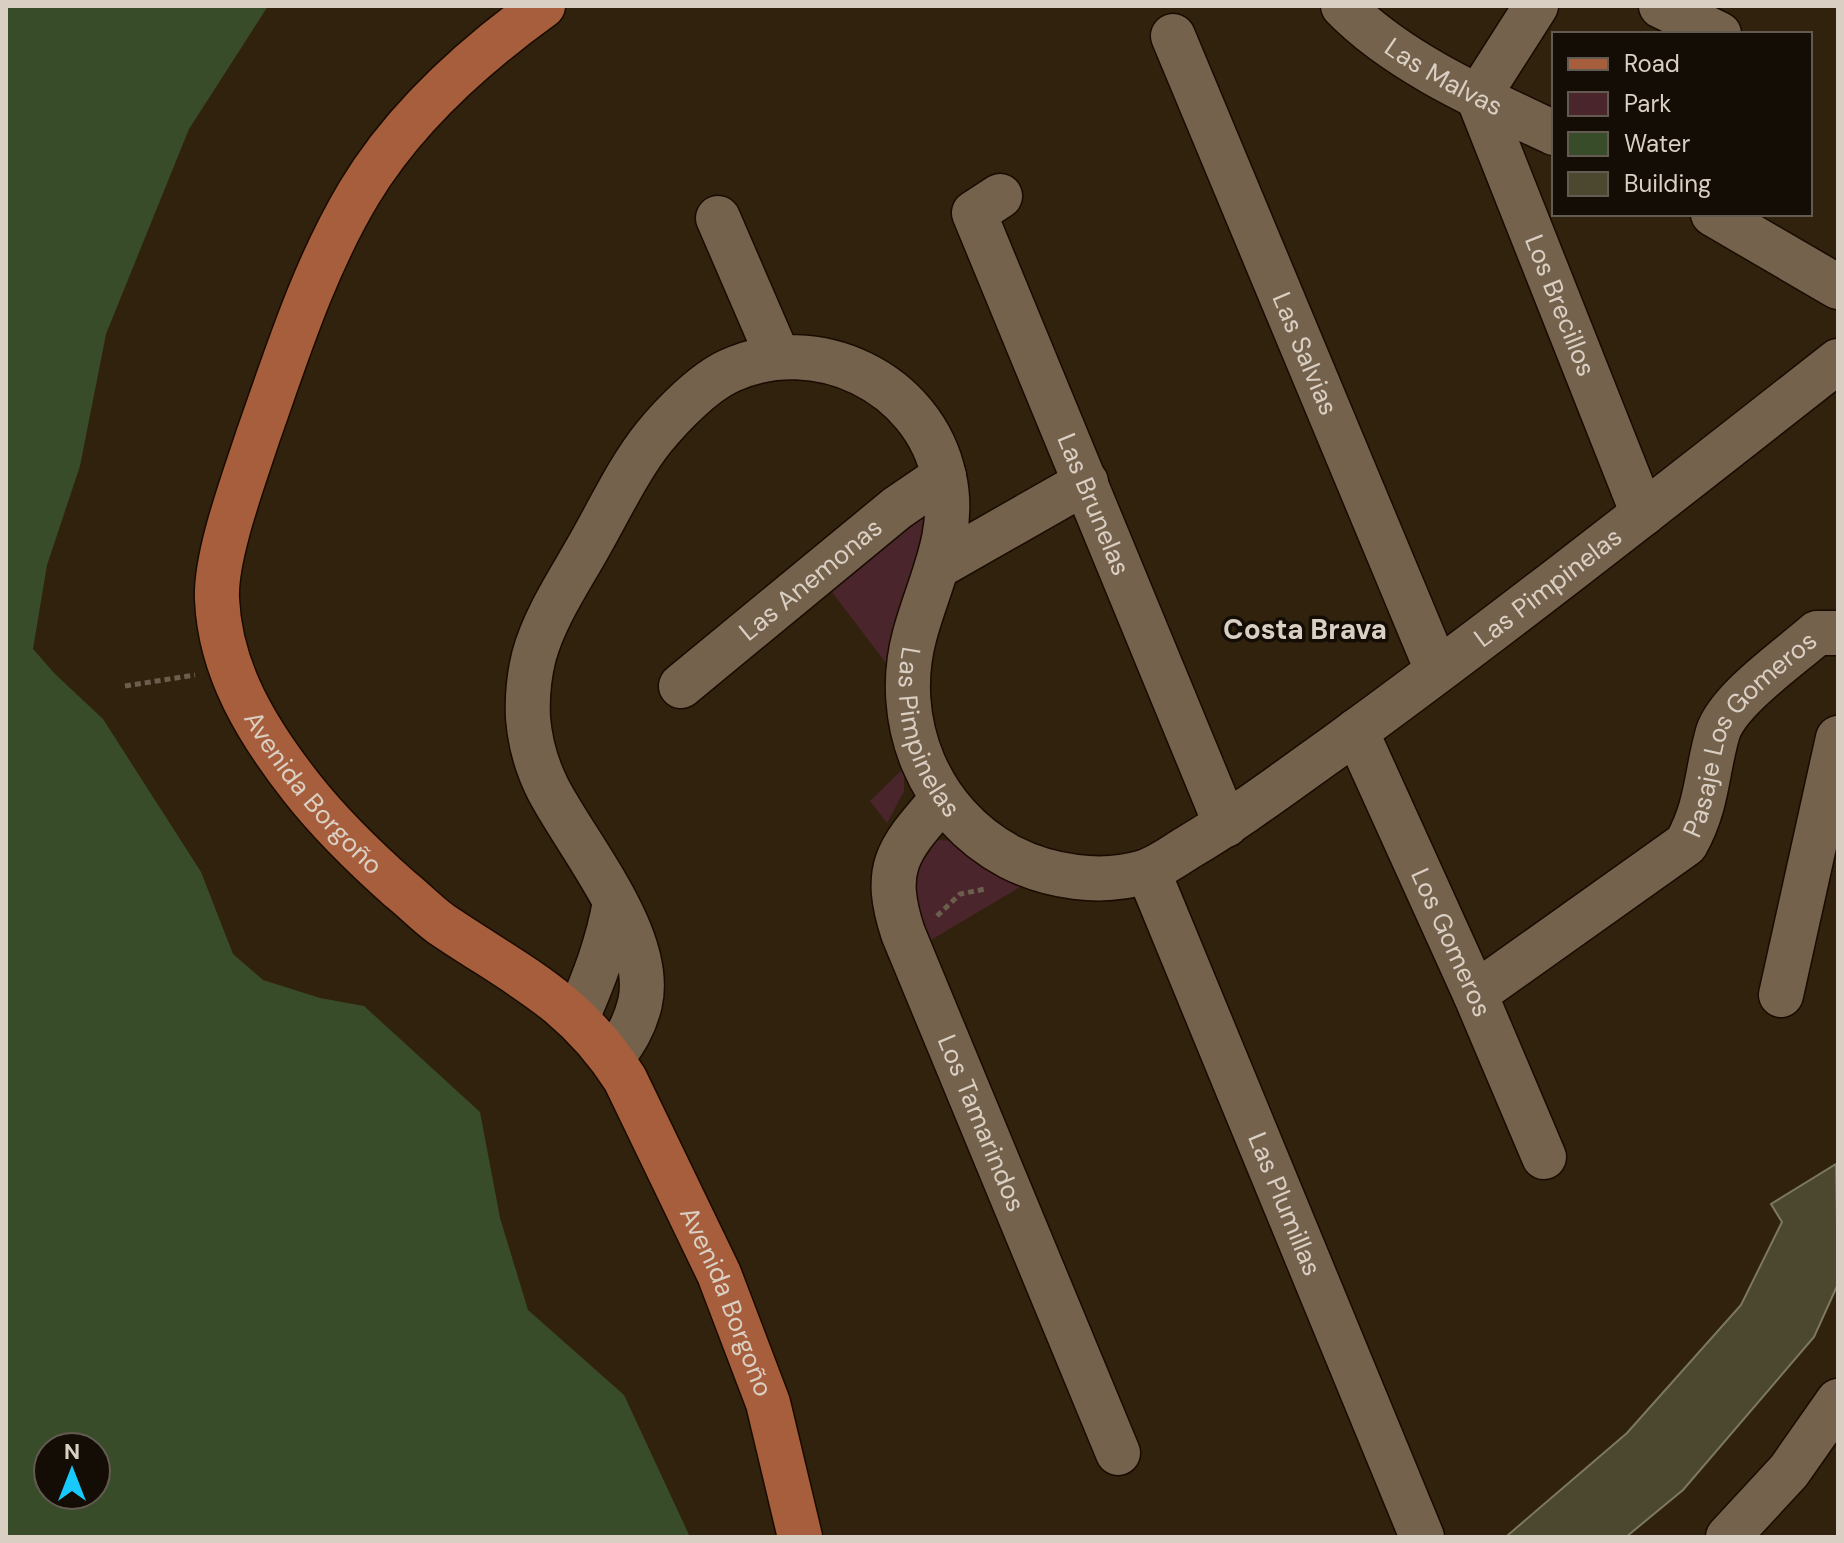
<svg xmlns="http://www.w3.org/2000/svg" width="1844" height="1543" viewBox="0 0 1844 1543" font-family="'DM Sans',sans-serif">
<rect width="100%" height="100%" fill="#31220e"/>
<g fill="#4a252b">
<polygon points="931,518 889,667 829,588 913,521"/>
<polygon points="904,768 904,791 887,823 870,801"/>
<polygon points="937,840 959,841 1025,884 926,943 913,896 919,857"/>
</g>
<path fill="#394c2a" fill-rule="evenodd" d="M6 6H268L189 129 106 334 80 466 47 565 33 649 55 674 103 719 201 872 233 954 263 980 320 998 364 1006 480 1112 500 1218 528 1310 624 1395 690 1537H6ZM48 1447H96V1495H48Z"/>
<polygon fill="#4c482f" stroke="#7c795e" stroke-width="2" points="1836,1164 1838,1284 1814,1337 1683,1490 1626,1537 1510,1537 1508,1535 1627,1433 1741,1305 1782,1222 1771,1204"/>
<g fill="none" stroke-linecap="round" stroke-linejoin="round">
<g stroke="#190b00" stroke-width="47">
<g id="minor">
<path id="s1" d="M1343 6C1397 62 1484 100 1554 133"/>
<path id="s2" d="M1536 6 1478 97 1643 514"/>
<polyline points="1661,6 1719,34"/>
<path id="s3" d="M1173 36 1437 670"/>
<path id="s4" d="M1000 196 974 213 1226 825"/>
<polyline points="1713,214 1838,287"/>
<polyline points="718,218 778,357"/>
<polyline points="937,567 1086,482"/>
<path id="s5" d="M681 686 897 508 944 476"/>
<path id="s6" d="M1356 731 1475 994 1544 1157"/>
<path id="s7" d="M942 799C899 849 881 866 903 933L1118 1453"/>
<path id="s8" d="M1148 871 1422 1537"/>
<path id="s9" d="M1475 994 1686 844C1708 805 1706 773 1718 732 1729 699 1790 657 1817 633H1838"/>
<polyline points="1781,995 1838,738"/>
<path d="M577 1018C594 979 608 943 615 902"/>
<path id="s10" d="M612 1058C625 1041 635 1025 640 1003 655 937 578 847 548 789 537 767 530 743 528 718 527 697 529 676 534 656 545 616 570 580 590 544 610 509 629 468 654 437 672 415 703 383 729 371 816 331 924 382 944 477 957 533 929 582 915 634 891 721 929 814 1010 857 1049 877 1101 885 1144 872 1159 867 1174 856 1187 848 1238 818 1284 783 1332 749 1504 624 1671 492 1838 361"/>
<polyline points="1728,1537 1789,1471 1838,1401"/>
</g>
</g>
<g stroke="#190b00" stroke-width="47">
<g id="major">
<path id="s11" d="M543 6C472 57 404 118 359 193 314 268 287 354 258 436 244 479 215 556 217 599 220 671 258 732 301 787 330 824 365 858 400 889 414 900 427 914 441 924 516 975 574 999 625 1079L719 1274 768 1403 800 1537"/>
</g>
</g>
<g stroke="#6b5e4d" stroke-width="5" stroke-dasharray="6 4" stroke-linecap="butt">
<polyline points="125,686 195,675"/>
<polyline points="937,916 960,894 985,889"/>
</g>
<use href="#minor" stroke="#75624d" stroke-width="44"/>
<use href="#major" stroke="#a75e3c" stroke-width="44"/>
</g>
<g text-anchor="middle" stroke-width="7" stroke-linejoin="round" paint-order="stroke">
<g font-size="26" fill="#dacfc3" stroke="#140d05">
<text dy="9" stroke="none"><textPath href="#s1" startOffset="124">Las Malvas</textPath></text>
<text dy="9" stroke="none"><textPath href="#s2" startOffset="332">Los Brecillos</textPath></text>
<text dy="9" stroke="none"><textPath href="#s3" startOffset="344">Las Salvias</textPath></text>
<text dy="9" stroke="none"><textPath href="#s4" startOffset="346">Las Brunelas</textPath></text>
<text dy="9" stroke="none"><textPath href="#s5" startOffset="168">Las Anemonas</textPath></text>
<text dy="9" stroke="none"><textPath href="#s10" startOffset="2118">Las Pimpinelas</textPath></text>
<text dy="9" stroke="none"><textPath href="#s10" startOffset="1326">Las Pimpinelas</textPath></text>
<text dy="9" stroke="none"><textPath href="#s9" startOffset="390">Pasaje Los Gomeros</textPath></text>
<text dy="9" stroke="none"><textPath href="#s11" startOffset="918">Avenida Borgoño</textPath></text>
<text dy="9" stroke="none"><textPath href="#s6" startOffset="232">Los Gomeros</textPath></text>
<text dy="9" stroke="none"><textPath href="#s7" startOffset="356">Los Tamarindos</textPath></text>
<text dy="9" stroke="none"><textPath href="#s8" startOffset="360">Las Plumillas</textPath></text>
<text dy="9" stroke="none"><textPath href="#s11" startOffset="1590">Avenida Borgoño</textPath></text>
</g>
<g font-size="28" font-weight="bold" fill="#dacfc3" stroke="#140d05">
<text x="1305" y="639">Costa Brava</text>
</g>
</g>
<rect width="1844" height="1543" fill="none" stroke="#dacfc3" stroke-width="16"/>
<rect x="1552" y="32" width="260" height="184" fill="#140d05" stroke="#635b51" stroke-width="2"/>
<rect x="1568" y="58" width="40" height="12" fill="#a75e3c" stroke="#635b51" stroke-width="2"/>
<text x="1624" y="72" font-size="24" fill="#dacfc3">Road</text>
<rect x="1568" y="92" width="40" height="24" fill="#4a252b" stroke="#635b51" stroke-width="2"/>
<text x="1624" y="112" font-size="24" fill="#dacfc3">Park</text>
<rect x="1568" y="132" width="40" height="24" fill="#394c2a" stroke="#635b51" stroke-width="2"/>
<text x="1624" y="152" font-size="24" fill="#dacfc3">Water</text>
<rect x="1568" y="172" width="40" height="24" fill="#4c482f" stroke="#635b51" stroke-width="2"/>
<text x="1624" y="192" font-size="24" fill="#dacfc3">Building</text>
<g transform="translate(72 1471)"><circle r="38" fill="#140d05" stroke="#635b51" stroke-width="2"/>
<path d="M0-6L14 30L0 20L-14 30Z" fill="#17cafb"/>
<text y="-12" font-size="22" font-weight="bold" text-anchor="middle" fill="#dacfc3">N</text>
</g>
</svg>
